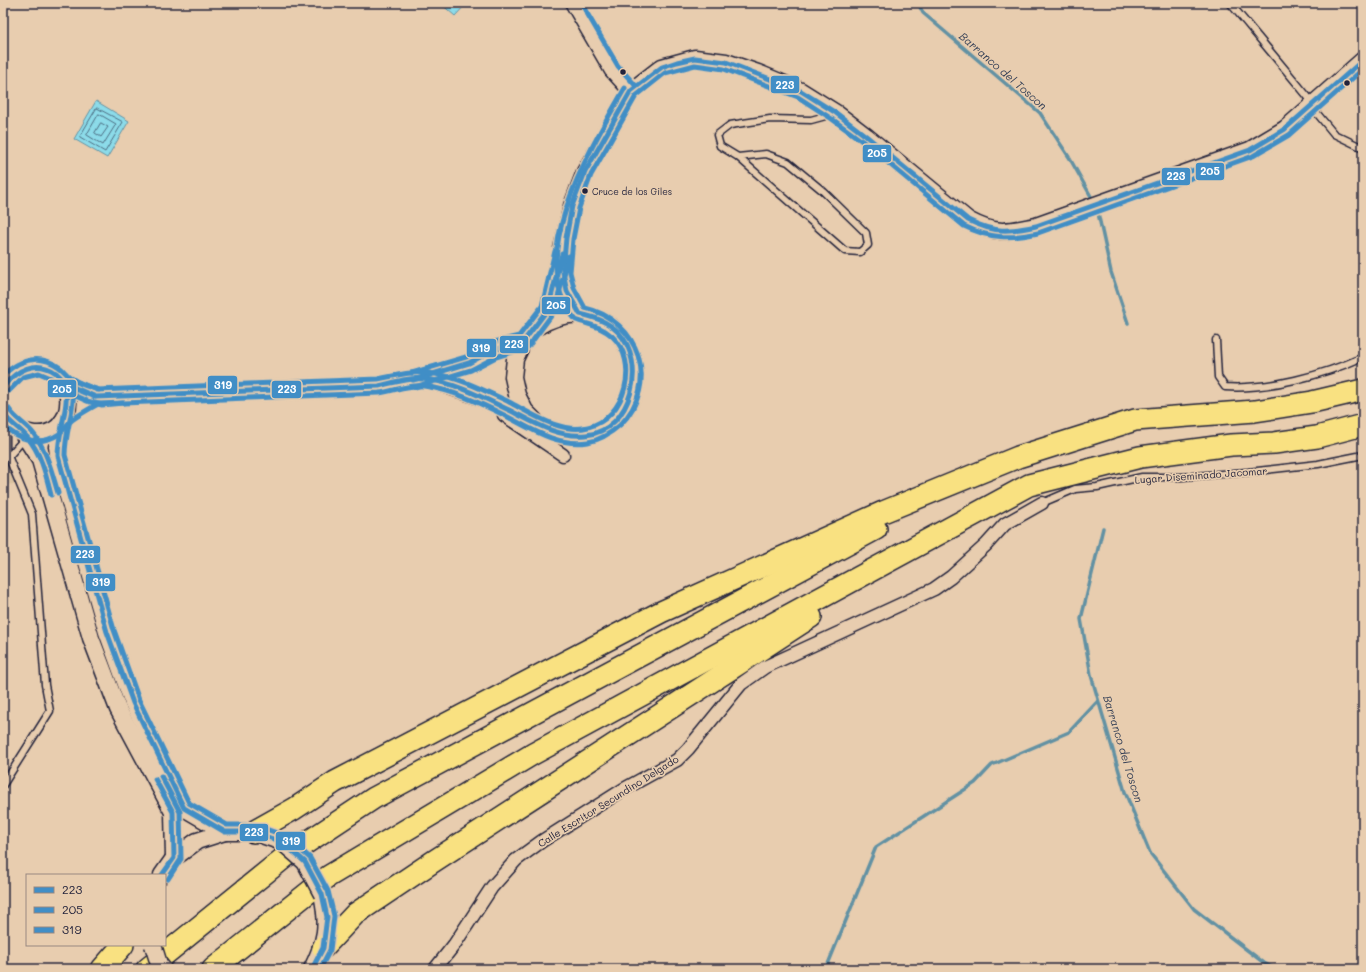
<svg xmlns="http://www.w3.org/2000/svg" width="1366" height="972" viewBox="0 0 1366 972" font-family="Mali,sans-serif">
<rect width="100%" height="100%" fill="#e8cdaf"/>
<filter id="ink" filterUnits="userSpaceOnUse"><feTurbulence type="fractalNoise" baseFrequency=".025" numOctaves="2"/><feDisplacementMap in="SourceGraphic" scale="8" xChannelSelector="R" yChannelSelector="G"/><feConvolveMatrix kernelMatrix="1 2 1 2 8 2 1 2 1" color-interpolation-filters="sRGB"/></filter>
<g filter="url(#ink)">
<polygon fill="#dac19f" points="3,452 16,484 3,485"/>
<g fill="#8cdbe9" stroke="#6291a3">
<polygon points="440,3 467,3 455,16"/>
<polygon points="96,101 129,121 107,158 74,139"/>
</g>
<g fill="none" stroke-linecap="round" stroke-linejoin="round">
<g stroke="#4c6c81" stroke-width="1">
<polygon points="97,108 123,122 105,152 80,137"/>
<polygon points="99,114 116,124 103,145 87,135"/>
<polygon points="101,123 108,127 101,137 95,133"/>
</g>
<g stroke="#6291a3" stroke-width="3.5">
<polyline points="918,3 923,13 1040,113 1069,157 1093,200"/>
<polyline points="1098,213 1111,272 1128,323"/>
<polyline points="1103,528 1081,619 1091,675 1125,792 1150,853 1194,909 1264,963 1275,969"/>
<polyline points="826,969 876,847 975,783 992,765 1069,732 1098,701"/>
</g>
<g stroke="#22223b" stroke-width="9">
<g id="service">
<polyline points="1230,3 1313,103"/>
<polyline points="1311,106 1334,134 1363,148"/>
<polyline points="738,157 766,154 788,162 823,191 866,233 868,245 860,252 845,251 738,157 720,146 717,135 730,125 770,119 811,120 833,114"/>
<path d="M1216 340 1218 377 1225 387C1268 390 1324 375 1363 357"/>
<polyline points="3,459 9,456 25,438"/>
<polyline points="1042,503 1075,489 1097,487 1142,477 1181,477 1248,472 1318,464 1363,455"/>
<polyline points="3,785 50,711 45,685 32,514 6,451 6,422"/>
</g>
</g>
<g stroke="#22223b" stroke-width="15">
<g id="minor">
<polyline points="504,415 563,455"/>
<polyline points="435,969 454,945 492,887 516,860 542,841 624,789 677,760 688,749 741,684 765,667 934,589 951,577 986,545 1005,524 1042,503"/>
</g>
</g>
<g stroke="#22223b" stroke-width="18">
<polyline id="tertiary" points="573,3 612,70 631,91"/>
</g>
<g stroke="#22223b" stroke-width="19">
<g id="secondary">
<path d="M564 263C562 283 571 297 580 314"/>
<path d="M423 378C448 385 472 393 495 403 519 414 543 432 570 436 581 437 595 434 605 428 671 388 617 278 537 327"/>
<path d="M3 387C14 369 35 358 55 372 59 375 62 380 66 383 73 390 87 393 96 397L379 386 423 378 469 363 493 350 523 342"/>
<path d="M3 413C15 437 54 444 66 415 70 404 68 394 66 384"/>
<polyline points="62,422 57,447 61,472 107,632 133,703 184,808 225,832"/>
<path d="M538 424 525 411 517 395 513 377 515 359 523 342 548 309 572 206 585 172 631 91 662 67 695 58 726 62 758 73 801 91 836 113 866 136 968 220C996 235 1006 232 1036 226L1250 150 1285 129 1363 60"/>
<polyline points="22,432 40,460 91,638 118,709 173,812 174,858"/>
<polyline points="162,875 174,858 197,841 225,832 253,832 282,842"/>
<path d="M312 969C326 940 329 926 322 894"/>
</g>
</g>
<g stroke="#22223b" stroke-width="24">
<g id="motorway">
<polyline points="253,832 294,809 335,782 661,612 883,512 1018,457 1135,420 1255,411 1312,402 1363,390"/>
<polyline points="323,948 355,914 434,861 811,617"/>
<polyline points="102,969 123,945"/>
<polyline points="147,969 285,857 374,798 876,529"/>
<polyline points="213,969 329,876 533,754 1029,485 1140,457 1231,445 1274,443 1317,437 1363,425"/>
</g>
</g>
<use href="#service" stroke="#e8cdaf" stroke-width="6"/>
<use href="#minor" stroke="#e8cdaf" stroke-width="12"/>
<use href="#tertiary" stroke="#e8cdaf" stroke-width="15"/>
<use href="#secondary" stroke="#e8cdaf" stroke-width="16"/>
<use href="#motorway" stroke="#f9e181" stroke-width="21"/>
<g stroke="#22223b" stroke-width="19" stroke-linecap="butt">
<g id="secondary-bridge">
<polyline points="282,842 305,862 322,894"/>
<polyline points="153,945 159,964 163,969"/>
</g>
</g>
<use href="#secondary-bridge" stroke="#e8cdaf" stroke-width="16"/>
<g stroke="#e8cdaf" stroke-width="8">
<g id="bus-1">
<polyline points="413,380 469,363 493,350 523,342 548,309 562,254"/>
<path d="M66 384 96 397 379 386C393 383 409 377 424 379 454 382 482 397 509 410 533 422 557 438 586 435 632 430 648 363 618 332 607 321 594 317 580 314L567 291 563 272 566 238 572 206 585 172 631 91 662 67 677 62 695 58 726 62 801 91 836 113 866 136 968 220C994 233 1009 232 1036 226L1250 150 1285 129 1363 60"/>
<path d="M66 384C69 409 58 431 58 456L107 632 133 703 184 808 225 832H253L282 842 305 862 322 894 327 917 323 948 312 969"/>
<path d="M3 387C16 370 36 359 56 373 61 377 64 382 69 386 77 391 86 393 95 397"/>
<path d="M3 413C9 423 20 428 27 437 41 453 46 475 51 495"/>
<polyline points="155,779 173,812 174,858 162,875"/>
</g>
</g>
<g stroke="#e8cdaf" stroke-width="8">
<g id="bus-2">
<polyline points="415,387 471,370 496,357 528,347 554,312 569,256"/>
<polyline points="9,391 23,377 39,373 51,378 64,391 87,401 102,405 123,403"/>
<path d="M3 425C18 440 40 447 59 434 64 430 67 424 72 420 80 414 89 409 98 404L379 393C394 391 409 384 424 386 453 390 480 403 506 416 531 429 558 447 588 442 600 440 611 433 620 425 661 384 639 320 585 308L574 288 570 272 573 239 579 208 591 175 636 96 665 73 695 65 724 69 798 97 832 119 862 141 964 226C990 239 1011 239 1038 233L1253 156 1289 135 1363 69"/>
</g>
</g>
<g stroke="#e8cdaf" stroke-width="8">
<g id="bus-3">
<polyline points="581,3 618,66 636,86"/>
<polyline points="412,373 466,357 490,343 519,336 542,306 555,251"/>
<path d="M3 375C19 360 39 353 59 367 64 370 67 376 73 379 80 385 90 387 99 390"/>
<path d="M69 378 97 390 378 379C398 375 415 370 435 374 461 378 485 391 509 402 532 414 561 434 588 427 626 418 640 362 612 336 601 326 589 325 576 320 521 261 594 142 625 88"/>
<path d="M73 383C76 408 65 430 65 455L114 630 139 700 189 803 227 825H255L285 836 310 858 328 891 334 916 330 950 320 969"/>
<path d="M9 409C15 419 26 424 33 433 47 450 52 473 58 493"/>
<polyline points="161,776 180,812 181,859 168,879"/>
</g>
</g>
<use href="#bus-1" stroke="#418ec6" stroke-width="5"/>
<use href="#bus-2" stroke="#418ec6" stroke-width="5"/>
<use href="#bus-3" stroke="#418ec6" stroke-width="5"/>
</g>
</g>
<g fill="#22223b" stroke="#e8cdaf" stroke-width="1.5">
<circle cx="623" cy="72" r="3.5"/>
<circle cx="1347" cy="83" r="3.5"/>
<circle cx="585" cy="191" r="3.5"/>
</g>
<g text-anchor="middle" stroke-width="3.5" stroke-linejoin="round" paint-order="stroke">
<g font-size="9" fill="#22223b" stroke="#e8cdaf" text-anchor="start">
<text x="592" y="195">Cruce de los Giles</text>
</g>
<g font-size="10" fill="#22223b" stroke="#e8cdaf">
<text transform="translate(1201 475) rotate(-4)" y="4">Lugar Diseminado Jacomar</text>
<text transform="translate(608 801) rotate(-32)" y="4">Calle Escritor Secundino Delgado</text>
</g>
<g font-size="11" font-style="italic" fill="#323e55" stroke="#e8cdaf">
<text transform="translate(1003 71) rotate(41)" y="4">Barranco del Toscon</text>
<text transform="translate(1123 749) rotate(73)" y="4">Barranco del Toscon</text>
</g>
</g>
<g stroke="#e8cdaf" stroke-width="1.5">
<rect x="770" y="75" width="30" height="19" rx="4" fill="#418ec6"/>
<rect x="862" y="144" width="30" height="19" rx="4" fill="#418ec6"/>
<rect x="1195" y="162" width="30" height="19" rx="4" fill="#418ec6"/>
<rect x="1161" y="167" width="30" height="19" rx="4" fill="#418ec6"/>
<rect x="541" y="296" width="30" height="19" rx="4" fill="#418ec6"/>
<rect x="499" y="335" width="30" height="19" rx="4" fill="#418ec6"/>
<rect x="466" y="338" width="31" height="20" rx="4" fill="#418ec6"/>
<rect x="207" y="375" width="31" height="20" rx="4" fill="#418ec6"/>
<rect x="47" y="379" width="30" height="19" rx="4" fill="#418ec6"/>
<rect x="271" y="380" width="31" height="19" rx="4" fill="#418ec6"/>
<rect x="70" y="545" width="31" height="19" rx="4" fill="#418ec6"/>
<rect x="85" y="573" width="31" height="19" rx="4" fill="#418ec6"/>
<rect x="239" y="823" width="30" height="19" rx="4" fill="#418ec6"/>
<rect x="275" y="831" width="31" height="20" rx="4" fill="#418ec6"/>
</g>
<g font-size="11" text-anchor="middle" font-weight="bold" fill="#fff">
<text x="785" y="89">223</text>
<text x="877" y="157">205</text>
<text x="1210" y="175">205</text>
<text x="1176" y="180">223</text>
<text x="556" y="309">205</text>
<text x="514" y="348">223</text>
<text x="481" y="352">319</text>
<text x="223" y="389">319</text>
<text x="62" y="393">205</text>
<text x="287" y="393">223</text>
<text x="85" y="558">223</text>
<text x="101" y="586">319</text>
<text x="254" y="836">223</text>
<text x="291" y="845">319</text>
</g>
<rect width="1366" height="972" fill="none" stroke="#e8cdaf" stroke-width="16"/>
<rect x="8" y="8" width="1350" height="956" fill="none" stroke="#22223b" stroke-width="1.5" filter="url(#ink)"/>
<rect x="26" y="874" width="140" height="72" fill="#e8cdaf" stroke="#998981"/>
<rect x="34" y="887" width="20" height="6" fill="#418ec6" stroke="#998981"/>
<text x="62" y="894" font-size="12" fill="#22223b">223</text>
<rect x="34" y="907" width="20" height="6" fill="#418ec6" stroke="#998981"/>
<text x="62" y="914" font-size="12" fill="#22223b">205</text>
<rect x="34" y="927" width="20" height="6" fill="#418ec6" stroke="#998981"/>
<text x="62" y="934" font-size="12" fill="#22223b">319</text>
</svg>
